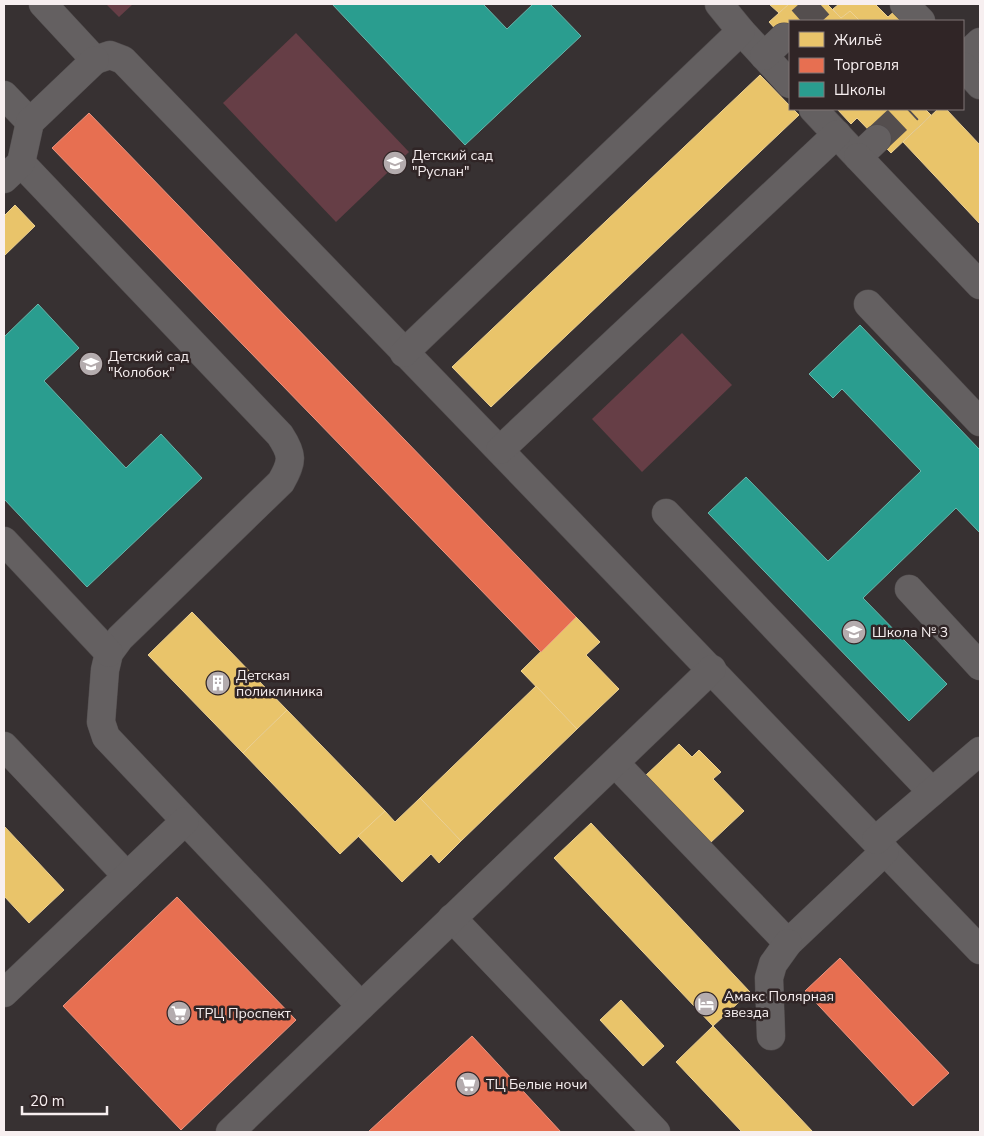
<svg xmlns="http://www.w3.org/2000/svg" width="984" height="1136" viewBox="0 0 984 1136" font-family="'Nunito Sans',sans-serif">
<rect width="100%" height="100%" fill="#373132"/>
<g fill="#663e46">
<polygon points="106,4 133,4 119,17"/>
<polygon points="296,33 409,152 336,222 223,103"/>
<polygon points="682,333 732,385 642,472 592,419"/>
</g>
<g fill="#e9c46a" stroke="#edd192">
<polygon points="769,4 789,4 779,13"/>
<polygon points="789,4 827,4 841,18 850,11 860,21 790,21 790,45 769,22"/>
<polygon points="839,4 875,4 888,17 897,9 908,21 860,21 850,11 841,18 833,9"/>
<polygon points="760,75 790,106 790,109 793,109 799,115 491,407 452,367"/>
<polygon points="837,109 925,109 931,115 891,153 857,118 851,124"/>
<polygon points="938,109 946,109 980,145 980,224 903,142"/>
<polygon points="15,205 35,226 4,256 4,216"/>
<polygon points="192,612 287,710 243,753 148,655"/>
<polygon points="576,617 600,642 586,655 619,689 577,729 521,671"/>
<polygon points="536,686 577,729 461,841 420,798"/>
<polygon points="287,710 385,811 340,854 243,753"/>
<polygon points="679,744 692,757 699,750 721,772 713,779 744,811 709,844 645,776"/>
<polygon points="420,798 461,841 439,863 431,854 402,882 358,836 385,811 395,822"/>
<polygon points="591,823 750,992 713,1026 554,858"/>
<polygon points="4,826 64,890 29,923 4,896"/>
<polygon points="621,1000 664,1046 643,1066 600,1020"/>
<polygon points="713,1026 813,1132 742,1132 676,1062"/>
</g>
<g fill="#e76f51" stroke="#ec9581">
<polygon points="89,113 576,617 541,652 52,148"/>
<polygon points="177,897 296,1020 181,1130 63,1006"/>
<polygon points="840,958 949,1073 913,1106 805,991"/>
<polygon points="472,1036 561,1132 368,1132"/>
</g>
<g fill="#2a9d8f" stroke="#68b6ac">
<polygon points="332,4 483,4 507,29 533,4 550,4 581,36 465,145"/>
<polygon points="38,304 79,348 44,381 126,468 161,434 202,478 87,587 4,499 4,337"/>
<polygon points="860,325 980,450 980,533 956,508 863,598 947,684 909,721 708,513 746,477 828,561 921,471 842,389 833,398 809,374"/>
</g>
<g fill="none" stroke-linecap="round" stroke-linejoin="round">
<g stroke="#544e4e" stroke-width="28" stroke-dasharray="28 14" stroke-linecap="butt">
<polyline points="801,21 820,4"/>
<polyline points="877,139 909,109"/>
</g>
<g stroke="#524d4e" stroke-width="29">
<g id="minor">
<path d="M43 4 95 60 110 55 123 60C408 357 696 652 980 950"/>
<polyline points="904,4 921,21"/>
<polyline points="741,31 790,84"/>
<polyline points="764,56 784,37"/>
<polyline points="963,58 980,42"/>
<polyline points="963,66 980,85"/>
<polyline points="4,95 30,122"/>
<polyline points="813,109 858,157 877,139"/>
<polyline points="858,157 980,285"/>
<path d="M21 163 280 435C293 455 293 461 281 482L120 638 109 653 105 670 101 722 106 737 361 1006"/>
<polyline points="4,179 21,163 30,122 95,60"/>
<polyline points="868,304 980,422"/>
<polyline points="404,353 741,31 719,4"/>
<polyline points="500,450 837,134"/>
<polyline points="666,513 932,792"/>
<polyline points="4,541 109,653"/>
<polyline points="909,589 980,666"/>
<polyline points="4,746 127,876"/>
<polyline points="615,763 788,943 885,851"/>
<polyline points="876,840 980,751"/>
<polyline points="452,918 656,1132"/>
<polyline points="4,993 185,821"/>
<polyline points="771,1036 769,978 773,964 788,943"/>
<polyline points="230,1132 712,669"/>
</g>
</g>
<use href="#minor" stroke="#646061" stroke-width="28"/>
</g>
<defs>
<g id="school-disc" transform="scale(1.25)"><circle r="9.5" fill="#b4acae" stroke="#302526"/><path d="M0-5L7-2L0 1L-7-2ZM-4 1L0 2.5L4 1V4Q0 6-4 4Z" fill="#fff"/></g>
<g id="building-disc" transform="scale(1.25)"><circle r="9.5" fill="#b4acae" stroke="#302526"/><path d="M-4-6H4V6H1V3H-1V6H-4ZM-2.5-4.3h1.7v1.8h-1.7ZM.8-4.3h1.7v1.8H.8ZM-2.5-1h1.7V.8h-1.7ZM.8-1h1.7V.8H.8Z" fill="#fff"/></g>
<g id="hotel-disc" transform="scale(1.25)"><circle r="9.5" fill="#b4acae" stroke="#302526"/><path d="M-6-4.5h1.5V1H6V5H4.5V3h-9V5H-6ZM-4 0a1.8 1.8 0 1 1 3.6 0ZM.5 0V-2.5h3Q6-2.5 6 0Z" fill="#fff"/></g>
<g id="supermarket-disc" transform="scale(1.25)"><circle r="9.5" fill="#b4acae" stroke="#302526"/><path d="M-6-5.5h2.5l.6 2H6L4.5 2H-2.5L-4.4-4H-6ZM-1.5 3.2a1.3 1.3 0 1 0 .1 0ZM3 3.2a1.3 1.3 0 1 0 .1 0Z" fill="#fff"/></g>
</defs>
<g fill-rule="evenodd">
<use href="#school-disc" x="395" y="163"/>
<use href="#school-disc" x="91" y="364"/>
<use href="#school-disc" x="854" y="632"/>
<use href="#building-disc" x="218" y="683"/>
<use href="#hotel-disc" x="706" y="1004"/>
<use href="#supermarket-disc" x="179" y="1013"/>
<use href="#supermarket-disc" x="468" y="1084"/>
</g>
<g text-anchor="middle" stroke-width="5" stroke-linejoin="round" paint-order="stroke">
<g font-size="14" fill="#f7eff0" stroke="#302526" text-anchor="start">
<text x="412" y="160">Детский сад<tspan x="412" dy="16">"Руслан"</tspan></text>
<text x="108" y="361">Детский сад<tspan x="108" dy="16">"Колобок"</tspan></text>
<text x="872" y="637">Школа № 3</text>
<text x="236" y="680">Детская<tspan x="236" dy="16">поликлиника</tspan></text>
<text x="724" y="1001">Амакс Полярная<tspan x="724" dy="16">звезда</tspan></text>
<text x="196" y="1018">ТРЦ Проспект</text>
<text x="486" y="1089">ТЦ Белые ночи</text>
</g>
</g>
<rect width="984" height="1136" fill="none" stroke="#f7eff0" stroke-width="10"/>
<rect x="789" y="20" width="175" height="90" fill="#302526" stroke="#807677"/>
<rect x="799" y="32" width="25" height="15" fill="#e9c46a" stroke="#807677"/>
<text x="834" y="45" font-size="15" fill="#f7eff0">Жильё</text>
<rect x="799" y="58" width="25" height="15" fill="#e76f51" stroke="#807677"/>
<text x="834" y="70" font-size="15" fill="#f7eff0">Торговля</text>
<rect x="799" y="82" width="25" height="15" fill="#2a9d8f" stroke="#807677"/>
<text x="834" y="95" font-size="15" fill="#f7eff0">Школы</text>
<path d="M22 1106v8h85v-8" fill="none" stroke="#f7eff0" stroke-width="2.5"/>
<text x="30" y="1106" font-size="15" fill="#f7eff0" stroke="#302526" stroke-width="4" paint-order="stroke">20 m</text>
</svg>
